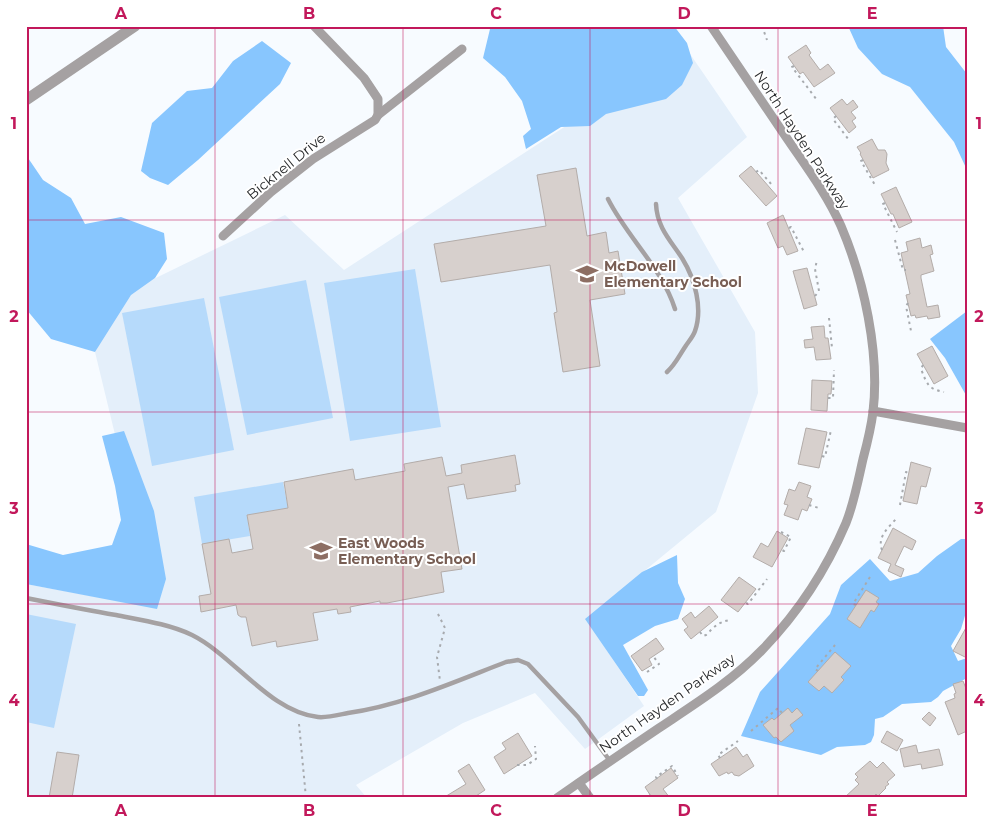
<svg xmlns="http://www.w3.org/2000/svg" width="993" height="824" viewBox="0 0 993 824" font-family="Montserrat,sans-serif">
<rect width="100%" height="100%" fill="#f7fbff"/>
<polygon fill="#e4effa" points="686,48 747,137 678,198 755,332 758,393 716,512 586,619 644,706 585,749 535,693 463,723 356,785 367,798 26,798 26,584 157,608 95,352 127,292 285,215 344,270"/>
<g fill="#b6dafb">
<polygon points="415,269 441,427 350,441 324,283"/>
<polygon points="306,280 333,418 247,435 219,297"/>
<polygon points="204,298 234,450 152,466 122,313"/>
<polygon points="283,482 288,508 247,515 250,536 202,544 194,497"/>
<polygon points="26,614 76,624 54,728 26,722"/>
</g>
<g fill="#88c6fe">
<polygon points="500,26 674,26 687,43 693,63 682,85 666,99 606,114 590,126 561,127 526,149 523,136 531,129 522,101 505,77 483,58 490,29"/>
<polygon points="848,26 943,26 946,47 967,74 967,170 954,142 910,87 882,74 858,48"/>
<polygon points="262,41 291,63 280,84 198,160 168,185 150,178 141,171 152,123 187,91 212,88 233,61"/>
<polygon points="26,155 43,180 71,198 85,224 121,217 164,233 167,259 155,278 131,295 95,352 51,339 26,309"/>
<polygon points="967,311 967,397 945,358 930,339"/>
<polygon points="124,431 154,511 166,579 157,609 26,584 26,544 63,555 112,545 121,520 115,486 102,436"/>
<polygon points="961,539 967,539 967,609 961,629 951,646 958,661 967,658 967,678 943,691 938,697 931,702 902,704 883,717 875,719 874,735 871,742 865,745 837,747 821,755 741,736 760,692 830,614 841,585 870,559 890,581 918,573 937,556"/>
<polygon points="677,555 678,583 685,599 678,619 655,626 623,645 648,690 644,696 638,696 585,619 642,572"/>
</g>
<g fill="#d7d0cd" stroke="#b3aca9">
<polygon points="806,45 811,53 809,55 820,70 828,64 835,73 814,87 803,72 800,74 788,57"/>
<polygon points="842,99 847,105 853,100 858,107 851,112 856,118 852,121 856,127 849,133 830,108"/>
<polygon points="872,139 878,150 885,150 887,154 886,163 889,170 873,178 860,154 861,153 857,147"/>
<polygon points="751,166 777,196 766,206 739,176"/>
<polygon points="576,168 587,236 606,232 609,253 618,251 625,294 590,300 600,366 563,372 554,313 557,312 550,265 441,282 434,244 546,226 537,175"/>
<polygon points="896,187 912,222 899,228 893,214 891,214 881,194"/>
<polygon points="783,215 798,251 787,255 783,246 778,248 767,223"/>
<polygon points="920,238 922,248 931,245 933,254 930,255 934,271 921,275 921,278 927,307 938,305 940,317 928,319 927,316 916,318 915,315 911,316 906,295 910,294 901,253 908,251 906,242"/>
<polygon points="807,268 817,305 804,309 793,271"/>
<polygon points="824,326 825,338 828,338 831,359 816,360 814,347 805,348 804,340 813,339 811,327"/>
<polygon points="932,346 948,376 934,384 917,354"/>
<polygon points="812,380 832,381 831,394 828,394 827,411 811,410"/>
<polygon points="806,428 827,432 819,468 798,464"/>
<polygon points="515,455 520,484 515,485 516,491 467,499 464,484 448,487 462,569 441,572 444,592 387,603 380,603 380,601 350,607 351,612 338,614 337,609 313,613 318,640 277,647 276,641 252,646 246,617 241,617 238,615 236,605 201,612 199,596 211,594 202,544 229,539 232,553 253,549 247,515 288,508 284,482 353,469 355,480 405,471 404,464 442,457 446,476 462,473 461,465"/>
<polygon points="911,462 931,468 926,487 921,486 917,504 903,501"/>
<polygon points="799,482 811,486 807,497 812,499 807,511 802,509 798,520 784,515 788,505 784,504 789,489 795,491"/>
<polygon points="893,528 916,541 912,550 904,546 895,565 904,569 901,577 888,571 891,564 878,558"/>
<polygon points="777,531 788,538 772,567 753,557 761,543 768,547"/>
<polygon points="739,577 756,589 738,612 721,600"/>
<polygon points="866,590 879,598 876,602 879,604 874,612 871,610 860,628 847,619"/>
<polygon points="709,606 718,617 691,639 684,630 688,627 682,619 691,612 695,618"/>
<polygon points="967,626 967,658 953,651"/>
<polygon points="656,638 664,649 649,659 652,665 642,671 631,656"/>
<polygon points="835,652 851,666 841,677 844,680 832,693 824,686 819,691 808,682"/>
<polygon points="963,681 967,691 967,731 958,735 945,702 955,698 954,694 956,693 953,684"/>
<polygon points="788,708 792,713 797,708 803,715 790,725 794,731 781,742 776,737 774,738 763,725 772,718 774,720"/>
<polygon points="929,712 936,718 930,726 922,719"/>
<polygon points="887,731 903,740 897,751 881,742"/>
<polygon points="518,733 532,756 504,774 494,757 506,749 502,743"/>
<polygon points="916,745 918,753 939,749 943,765 922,769 921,764 904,767 900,749"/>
<polygon points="736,747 743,757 747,754 754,766 739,776 734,775 732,772 728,774 727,772 719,776 711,764"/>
<polygon points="57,752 79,755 72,798 49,798"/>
<polygon points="870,761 877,768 883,762 895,775 887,782 889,784 885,787 886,788 878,796 876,794 872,798 844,798 859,784 855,780 858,777 855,774"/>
<polygon points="469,764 485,790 473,798 443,798 466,784 458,771"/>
<polygon points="671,768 678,778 663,789 670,798 652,798 645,787"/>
</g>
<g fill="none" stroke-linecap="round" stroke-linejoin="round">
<g stroke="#a7aaae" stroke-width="2" stroke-dasharray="2.5 4" stroke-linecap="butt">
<polyline points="762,26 767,40"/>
<polyline points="794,66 792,67 817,100"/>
<polyline points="836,116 833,119 849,140"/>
<polyline points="863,160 861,161 875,185"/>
<polyline points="756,172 759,170 772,185"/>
<polyline points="885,203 883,204 897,232"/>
<polyline points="789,228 791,227 804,252"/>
<polyline points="895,240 903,270 906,270"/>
<polyline points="815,296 819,291 815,269 817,260"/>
<polyline points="908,303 906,306 911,331"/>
<polyline points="829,318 832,348 830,349"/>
<path d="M923 365 921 369C927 384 928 389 944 392"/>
<polyline points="828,398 833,398 834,370"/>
<polyline points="822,456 825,457 831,430"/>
<polyline points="809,505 819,508"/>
<polyline points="900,505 906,472 908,473"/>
<polyline points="781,532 791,537 784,551 782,550"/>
<path d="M882 550C877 537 888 528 896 519"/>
<polyline points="746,603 748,604 767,579"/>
<polyline points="856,605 853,604 870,577"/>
<polyline points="438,614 445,628 437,657 440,681"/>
<path d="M700 632 703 636 706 635C714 627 718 622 730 620"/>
<polyline points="818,671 815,669 835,645"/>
<polyline points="647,672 659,664 653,656"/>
<polyline points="299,724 306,798"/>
<polyline points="751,731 778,708 782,713"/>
<polyline points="720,758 718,755 738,741"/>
<polyline points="517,765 527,765 536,759 535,746"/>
<polyline points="657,779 656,777 672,766 678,776"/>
<polyline points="644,798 650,794"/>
</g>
<g stroke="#a5a1a2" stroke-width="4.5">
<path d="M608 199C627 237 662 268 675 309"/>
<path d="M656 204C657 227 670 240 682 258 695 279 703 308 695 331 693 337 688 342 685 347 679 356 675 365 667 372"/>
<path d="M26 598C56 604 86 610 116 615 141 620 169 624 192 635 234 656 270 712 318 717 327 718 338 715 348 713 403 705 454 682 506 662L518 660 528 664 578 717 610 761"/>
<polyline points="26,797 27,798"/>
</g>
<g stroke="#a5a1a2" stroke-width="9">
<polyline points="314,26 364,78 378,99 378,115"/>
<polyline points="223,236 271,192 313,159 375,120 378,115 462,49"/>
<polyline points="873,411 967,428"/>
<polyline points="579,783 590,798"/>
<path d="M557 798C591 774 625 751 659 728 695 704 732 681 762 650 797 614 826 570 846 523 854 503 858 481 863 459 867 444 871 428 873 412 880 353 864 280 841 226 827 194 805 165 786 137 761 100 736 63 711 26"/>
</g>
<polyline stroke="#a5a1a2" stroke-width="11" points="26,100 135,26"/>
</g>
<path fill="none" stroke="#c2185b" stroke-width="1" stroke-opacity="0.55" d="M215 26V798M403 26V798M590 26V798M778 26V798M26 220H967M26 412H967M26 604H967"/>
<defs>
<g id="school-bare" transform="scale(1.725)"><path d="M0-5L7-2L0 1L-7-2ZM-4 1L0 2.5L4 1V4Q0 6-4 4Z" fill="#8d6e63" stroke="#fff" stroke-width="2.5" paint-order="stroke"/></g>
</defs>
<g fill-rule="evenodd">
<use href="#school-bare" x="587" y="274"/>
<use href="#school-bare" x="321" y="551"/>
</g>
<g text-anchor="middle" stroke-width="4" stroke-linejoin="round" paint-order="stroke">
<g font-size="14" fill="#27292b" stroke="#fff">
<text transform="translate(802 140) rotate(57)" y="5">North Hayden Parkway</text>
<text transform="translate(286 166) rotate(-39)" y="5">Bicknell Drive</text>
<text transform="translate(667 703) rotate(-35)" y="5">North Hayden Parkway</text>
</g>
<g font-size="14" font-weight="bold" fill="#785e54" stroke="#fff" text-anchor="start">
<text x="604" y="271">McDowell<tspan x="604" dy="16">Elementary School</tspan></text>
<text x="338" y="548">East Woods<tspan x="338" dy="16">Elementary School</tspan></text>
</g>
</g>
<rect width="993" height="824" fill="none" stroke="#ffffff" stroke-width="55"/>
<rect x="28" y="28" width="938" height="768" fill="none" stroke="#c2185b" stroke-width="2"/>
<g font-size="16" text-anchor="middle" font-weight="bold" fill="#c2185b">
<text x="121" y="19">A</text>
<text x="309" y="19">B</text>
<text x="496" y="19">C</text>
<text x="684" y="19">D</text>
<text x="872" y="19">E</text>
<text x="14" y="129">1</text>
<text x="979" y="129">1</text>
<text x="14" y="322">2</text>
<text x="979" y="322">2</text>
<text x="14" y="514">3</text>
<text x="979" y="514">3</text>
<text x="14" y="706">4</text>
<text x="979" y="706">4</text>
<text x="121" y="816">A</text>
<text x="309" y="816">B</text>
<text x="496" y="816">C</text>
<text x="684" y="816">D</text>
<text x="872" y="816">E</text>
</g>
</svg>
